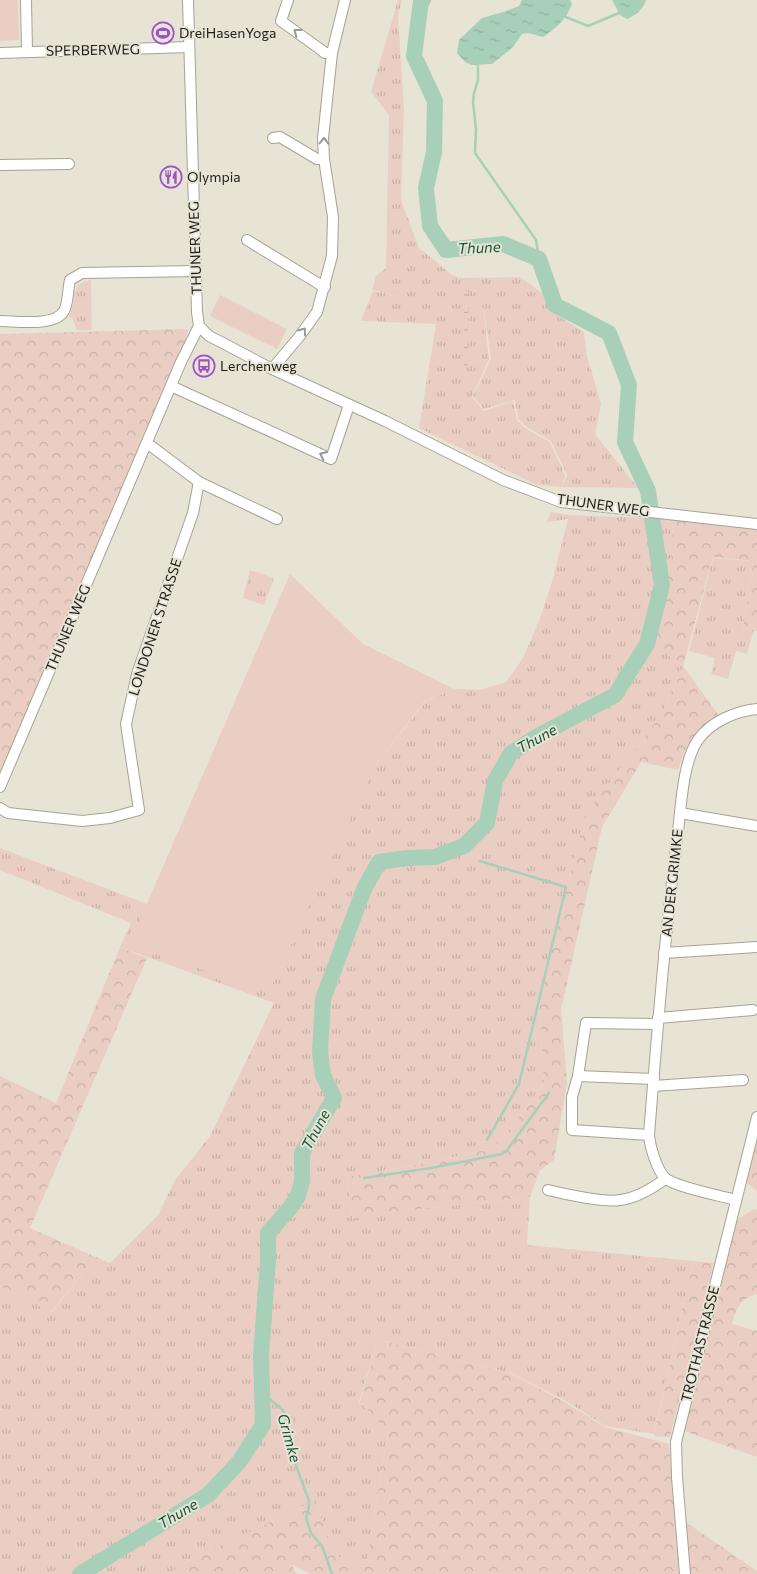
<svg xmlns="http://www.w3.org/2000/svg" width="757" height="1574" viewBox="0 0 757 1574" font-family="Commissioner,sans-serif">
<defs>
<pattern id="grass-tufts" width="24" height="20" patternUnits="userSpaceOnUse" patternTransform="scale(1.25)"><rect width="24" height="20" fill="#eacec3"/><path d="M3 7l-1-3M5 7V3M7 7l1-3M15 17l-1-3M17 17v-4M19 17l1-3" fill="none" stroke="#c8b0a7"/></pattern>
<pattern id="forest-crowns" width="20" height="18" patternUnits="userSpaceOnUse" patternTransform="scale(1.25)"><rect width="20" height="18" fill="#eacec3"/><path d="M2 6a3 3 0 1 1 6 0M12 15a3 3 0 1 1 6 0" fill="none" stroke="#c8b0a7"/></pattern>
<pattern id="wetland-marsh" width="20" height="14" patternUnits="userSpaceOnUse" patternTransform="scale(1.25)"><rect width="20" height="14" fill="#eacec3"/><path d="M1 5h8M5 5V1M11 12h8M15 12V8" fill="none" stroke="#c8b0a7"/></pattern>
<pattern id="water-ripples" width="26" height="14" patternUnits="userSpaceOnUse" patternTransform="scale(1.25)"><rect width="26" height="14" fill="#a8cfb8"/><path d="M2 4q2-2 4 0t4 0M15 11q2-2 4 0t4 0" fill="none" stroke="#90b19d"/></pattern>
</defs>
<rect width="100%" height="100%" fill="#e7e4d5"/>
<g fill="url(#grass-tufts)">
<polygon points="398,0 402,0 398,15 404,110 401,200 419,248 452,275 462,278 520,277 542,293 554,313 584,332 587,356 601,404 595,434 638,488 562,487 567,475 551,441 527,427 518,419 515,400 484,409 473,396 491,359 482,297 489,359 472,397 484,411 513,401 517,420 525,428 550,442 565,475 562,487 537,485 419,428 436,324 361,321 373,291 408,298 372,290 376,276 386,268 389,115 371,92"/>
<path d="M91 280 92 330H77L72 318 69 317C77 301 69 283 91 280Z"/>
<polygon points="551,512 569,515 674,519 666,599 654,645 683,666 661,715 585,815 539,1003 544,1082 523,1113 494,1148 412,1166 347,1177 353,1222 373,1214 530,1197 527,1245 693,1261 654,1434 605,1426 566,1401 511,1373 378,1340 359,1402 388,1430 366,1567 343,1564 325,1531 316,1500 191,1560 168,1574 0,1574 0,1286 52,1312 96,1257 110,1263 158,1215 175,1180 210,1136 274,1003 120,947 131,923 0,870 0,848 147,904 269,991 374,767 426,701 454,689 480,690 506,682 523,658 541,616 551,585 568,519 547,522"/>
<polygon points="713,558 753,561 743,628 754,630 747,654 736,651 728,679 711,674 715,658 689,651"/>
<polygon points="250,570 274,578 264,605 243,598"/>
</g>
<g fill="url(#forest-crowns)">
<polygon points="188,329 178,370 0,788 0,334"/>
<path d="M674 519 757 530V631L743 629 753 561 713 557 683 666 720 717C695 732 687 742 678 770L641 762 602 827 561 1010 567 1083 554 1160 540 1170 530 1197 373 1214 353 1222 347 1177 412 1166 494 1148 523 1113 544 1082 539 1003 585 815 661 715 683 666 654 645 666 599Z"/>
<polygon points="120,947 147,958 30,1228 96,1257 51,1312 0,1286 0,1076 56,1103"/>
<polygon points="757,1136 757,1191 745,1181"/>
<path d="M754 1209 757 1210V1294C739 1300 737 1307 732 1324L757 1331V1457L684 1431 736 1220Z"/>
<polygon points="693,1261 714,1263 670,1437 654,1436"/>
<polygon points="378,1340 510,1373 565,1402 605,1427 669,1444 679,1574 311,1574 292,1565 296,1574 168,1574 191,1560 316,1500 325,1531 343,1564 366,1567 388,1431 360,1402"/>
<polygon points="684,1521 757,1571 757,1574 689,1574"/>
</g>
<polygon fill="url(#wetland-marsh)" points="463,289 469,289 467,374 462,374"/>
<g fill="#eacec3">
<polygon points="0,0 18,0 19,40 0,41"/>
<polygon points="220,295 287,329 277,349 210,316"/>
<polygon points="290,574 363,644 454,689 425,701 374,767 269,992 129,945"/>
</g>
<g fill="url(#water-ripples)">
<path d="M522 0H570L572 4C566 20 556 28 543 37L528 33 522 34 513 47 492 64 472 65 465 62 457 53 459 40 482 18 503 12 519 6Z"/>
<path d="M612 0H646C643 10 636 15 627 19L620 15Z"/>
</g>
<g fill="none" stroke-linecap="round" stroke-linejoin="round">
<g stroke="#a8cfb8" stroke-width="2.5">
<polyline points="566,17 588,26 619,13"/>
<polyline points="478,65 478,80 474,93 473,102 476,129 475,153 536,240 539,259"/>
<polyline points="480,861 566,887 519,1084 487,1140"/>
<polyline points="364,1178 431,1168 502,1154 507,1150 549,1093"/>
<polyline points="261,1392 283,1410 291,1435 290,1449 309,1501 309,1507 306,1518 311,1533 322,1546 332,1574"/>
</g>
<polyline stroke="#a8cfb8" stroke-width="16" points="80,1574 208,1495 239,1462 263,1425 261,1356 268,1261 268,1233 290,1208 298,1196 302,1181 302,1153 334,1098 323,1075 320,1052 323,999 364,889 379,862 407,858 435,857 464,846 487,823 495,781 511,753 538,736 615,695 647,644 662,585 648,491 625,442 629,385 609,333 555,305 539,259 503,244 446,250 430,226 426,188 434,152 435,101 414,56 421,1 423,0"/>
<g stroke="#a5a394" stroke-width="12">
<g id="minor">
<polyline points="26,0 27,51"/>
<polyline points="188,0 197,312 199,326 209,336 221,342 272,369 385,421 503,480 548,497 561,502 757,524"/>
<polyline points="288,0 281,21 320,49 325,53 332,53"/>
<polyline points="0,53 189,47"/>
<polyline points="273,138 280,137 317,159 324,159"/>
<polyline points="0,165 69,164"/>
<polyline points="247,240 319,284 325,287"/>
<path d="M0 321C16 321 55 327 64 311 68 305 68 288 70 280L82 273 196 271"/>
<polyline points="272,369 299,337 317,312 332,256 333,217 324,159 323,138 332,53 345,0"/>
<polyline points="171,386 331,459 349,405"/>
<polyline points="147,443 199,482 277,519"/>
<polyline points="0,787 181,362 199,326"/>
<polyline points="0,808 8,813 82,821 110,818 139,810 126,724 137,674 193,513 199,482"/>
<polyline points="680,813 757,826"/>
<polyline points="664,953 757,947"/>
<polyline points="658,1018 753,1010"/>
<polyline points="578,1076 654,1079"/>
<polyline points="653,1086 743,1080"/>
<polyline points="649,1135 572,1130 572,1097 578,1076 586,1023 657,1024"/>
<path d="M548 1190C564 1194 605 1203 620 1200 636 1198 653 1188 665 1179"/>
<path d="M736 1200C722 1196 675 1187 665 1178 657 1170 650 1147 649 1135 657 1034 665 933 678 832 681 806 683 761 698 740 710 722 736 711 757 709"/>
<polyline points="685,1574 677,1477 676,1442 757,1117"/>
</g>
</g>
<use href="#minor" stroke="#fff" stroke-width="10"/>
</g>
<defs><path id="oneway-chevron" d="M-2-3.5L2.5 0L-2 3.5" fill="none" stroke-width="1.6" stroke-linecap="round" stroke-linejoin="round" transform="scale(1.25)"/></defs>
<g stroke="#9a9997">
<use href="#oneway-chevron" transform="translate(297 32) rotate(-143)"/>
<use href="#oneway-chevron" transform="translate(324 141) rotate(-89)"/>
<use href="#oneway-chevron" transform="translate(303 331) rotate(-54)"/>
<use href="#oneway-chevron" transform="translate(323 455) rotate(-155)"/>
</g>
<defs>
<g id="stadium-ring" transform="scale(1.125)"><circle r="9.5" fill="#e7e4d5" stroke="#9e51c2" stroke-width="1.5"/><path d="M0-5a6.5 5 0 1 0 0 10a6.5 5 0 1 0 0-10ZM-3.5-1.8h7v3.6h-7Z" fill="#9e51c2"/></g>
<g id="restaurant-ring" transform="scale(1.125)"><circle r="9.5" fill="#e7e4d5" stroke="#9e51c2" stroke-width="1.5"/><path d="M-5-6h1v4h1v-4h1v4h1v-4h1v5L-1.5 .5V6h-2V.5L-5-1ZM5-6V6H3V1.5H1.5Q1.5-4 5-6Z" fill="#9e51c2"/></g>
<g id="bus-ring" transform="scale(1.125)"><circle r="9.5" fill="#e7e4d5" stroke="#9e51c2" stroke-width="1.5"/><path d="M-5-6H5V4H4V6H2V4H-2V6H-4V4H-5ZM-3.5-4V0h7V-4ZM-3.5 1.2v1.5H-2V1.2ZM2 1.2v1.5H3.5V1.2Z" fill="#9e51c2"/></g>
</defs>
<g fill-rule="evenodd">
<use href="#stadium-ring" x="163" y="33"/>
<use href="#restaurant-ring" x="171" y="177"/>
<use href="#bus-ring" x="204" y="366"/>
</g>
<g text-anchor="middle" stroke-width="4" stroke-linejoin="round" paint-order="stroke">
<g font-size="14" fill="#1e1d18" stroke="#e7e4d5" text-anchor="start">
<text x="179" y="38">DreiHasenYoga</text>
<text x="187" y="182">Olympia</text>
<text x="220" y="371">Lerchenweg</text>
</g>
<g font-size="14" fill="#1e1d18" stroke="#e7e4d5">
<text transform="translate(93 50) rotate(-1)" y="5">SPERBERWEG</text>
<text transform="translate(195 248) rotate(-92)" y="5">THUNER WEG</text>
<text transform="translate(603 505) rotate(8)" y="5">THUNER WEG</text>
<text transform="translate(155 627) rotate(-72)" y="5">LONDONER STRASSE</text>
<text transform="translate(68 628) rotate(-67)" y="5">THUNER WEG</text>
<text transform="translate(672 883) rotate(-84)" y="5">AN DER GRIMKE</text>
<text transform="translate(700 1344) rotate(-76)" y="5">TROTHASTRASSE</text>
</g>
<g font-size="15" font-style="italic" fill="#115537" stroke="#e7e4d5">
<text transform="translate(479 248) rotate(-3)" y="5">Thune</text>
<text transform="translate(537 739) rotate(-29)" y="5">Thune</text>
<text transform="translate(316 1130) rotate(-62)" y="5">Thune</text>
<text transform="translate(289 1438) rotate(74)" y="5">Grimke</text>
<text transform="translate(178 1514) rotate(-31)" y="5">Thune</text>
</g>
</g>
</svg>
